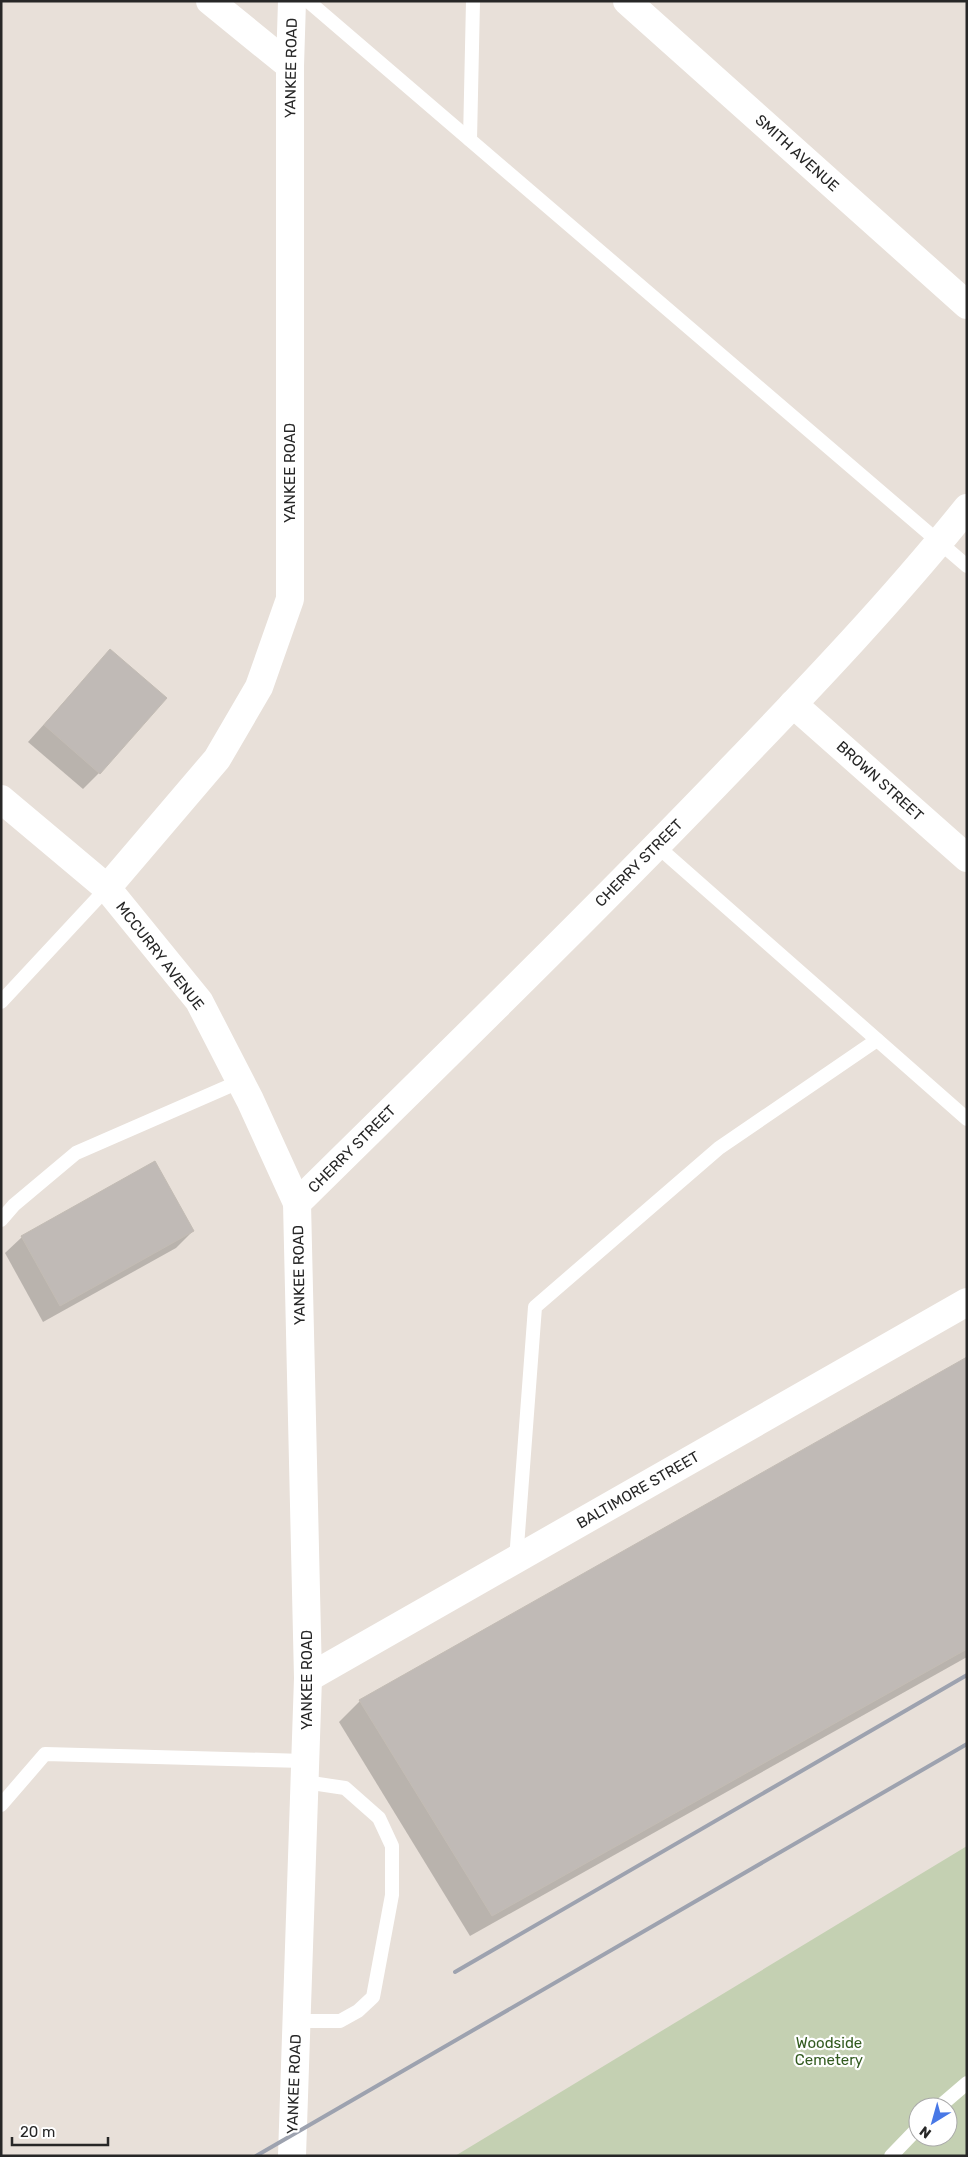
<svg xmlns="http://www.w3.org/2000/svg" width="968" height="2157" viewBox="0 0 968 2157" font-family="Rubik,sans-serif">
<rect width="100%" height="100%" fill="#e8e0d9"/>
<path fill="#c4d0b2" fill-rule="evenodd" d="M967 1846V2156H455ZM918 2107H948V2137H918Z"/>
<g fill="#0003">
<polygon points="110,651 99,773 83,789 28,742"/>
<polygon points="193,1231 176,1248 43,1322 5,1253 22,1237"/>
<polygon points="967,1359 967,1657 470,1936 339,1722 360,1701"/>
</g>
<g fill="#c0bab6" stroke="#c3bcb4">
<polygon points="110,649 167,698 100,774 44,725"/>
<polygon points="155,1161 194,1231 60,1306 21,1236"/>
<polygon points="967,1357 967,1649 492,1916 359,1700"/>
</g>
<g fill="none" stroke-linecap="round" stroke-linejoin="round">
<g stroke="#fff" stroke-width="14">
<polyline points="308,1 967,566"/>
<polyline points="470,140 473,1"/>
<polyline points="657,846 967,1119"/>
<polyline points="1,1002 107,888"/>
<polyline points="1,1220 14,1205 76,1153 241,1081"/>
<polyline points="516,1560 535,1307 719,1148 877,1040"/>
<polyline points="1,1805 45,1754 305,1761"/>
<polyline points="296,2021 340,2021 358,2011 373,1997 392,1895 392,1846 379,1818 345,1788 305,1782"/>
<polyline points="939,2107 967,2083"/>
<polyline points="891,2156 918,2128"/>
</g>
<g stroke="#fff" stroke-width="28">
<polyline points="210,1 290,66"/>
<polyline points="627,1 967,305"/>
<polyline points="793,704 967,858"/>
<polyline points="107,888 217,759 259,687 290,599 290,66 292,1"/>
<path d="M297 1203C443 1059 590 916 733 767 813 684 894 599 967 508"/>
<polyline points="308,1678 967,1302"/>
</g>
<polyline stroke="#fff" stroke-width="28" points="1,799 107,888 199,1001 250,1100 297,1203 308,1678 292,2156"/>
<g stroke="#9da2af" stroke-width="4">
<polyline points="455,1972 967,1675"/>
<polyline points="256,2156 967,1744"/>
</g>
</g>
<g text-anchor="middle" stroke-width="4.5" stroke-linejoin="round" paint-order="stroke">
<g font-size="15" fill="#272727" stroke="#fff">
<text transform="translate(291 68) rotate(-89)" y="5">YANKEE ROAD</text>
<text transform="translate(797 153) rotate(42)" y="5">SMITH AVENUE</text>
<text transform="translate(290 473) rotate(-90)" y="5">YANKEE ROAD</text>
<text transform="translate(880 781) rotate(42)" y="5">BROWN STREET</text>
<text transform="translate(639 863) rotate(-45)" y="5">CHERRY STREET</text>
<text transform="translate(160 956) rotate(52)" y="5">MCCURRY AVENUE</text>
<text transform="translate(352 1149) rotate(-45)" y="5">CHERRY STREET</text>
<text transform="translate(299 1275) rotate(-91)" y="5">YANKEE ROAD</text>
<text transform="translate(638 1490) rotate(-30)" y="5">BALTIMORE STREET</text>
<text transform="translate(307 1680) rotate(-90)" y="5">YANKEE ROAD</text>
<text transform="translate(294 2084) rotate(-88)" y="5">YANKEE ROAD</text>
</g>
<g font-size="15" fill="#335b20" stroke="#fff">
<text x="829" y="2048">Woodside<tspan x="829" dy="17">Cemetery</tspan></text>
</g>
</g>
<rect width="968" height="2157" fill="none" stroke="#272727" stroke-width="5"/>
<g transform="translate(933 2122) rotate(217)"><circle r="24" fill="#ffffff" stroke="#a9a9a9"/>
<path d="M0-4L9 19L0 12L-9 19Z" fill="#4878e6"/>
<text y="-8" font-size="14" font-weight="bold" text-anchor="middle" fill="#272727">N</text>
</g>
<path d="M12 2137v8h96v-8" fill="none" stroke="#272727" stroke-width="2.5"/>
<text x="20" y="2137" font-size="15" fill="#272727" stroke="#ffffff" stroke-width="4" paint-order="stroke">20 m</text>
</svg>
